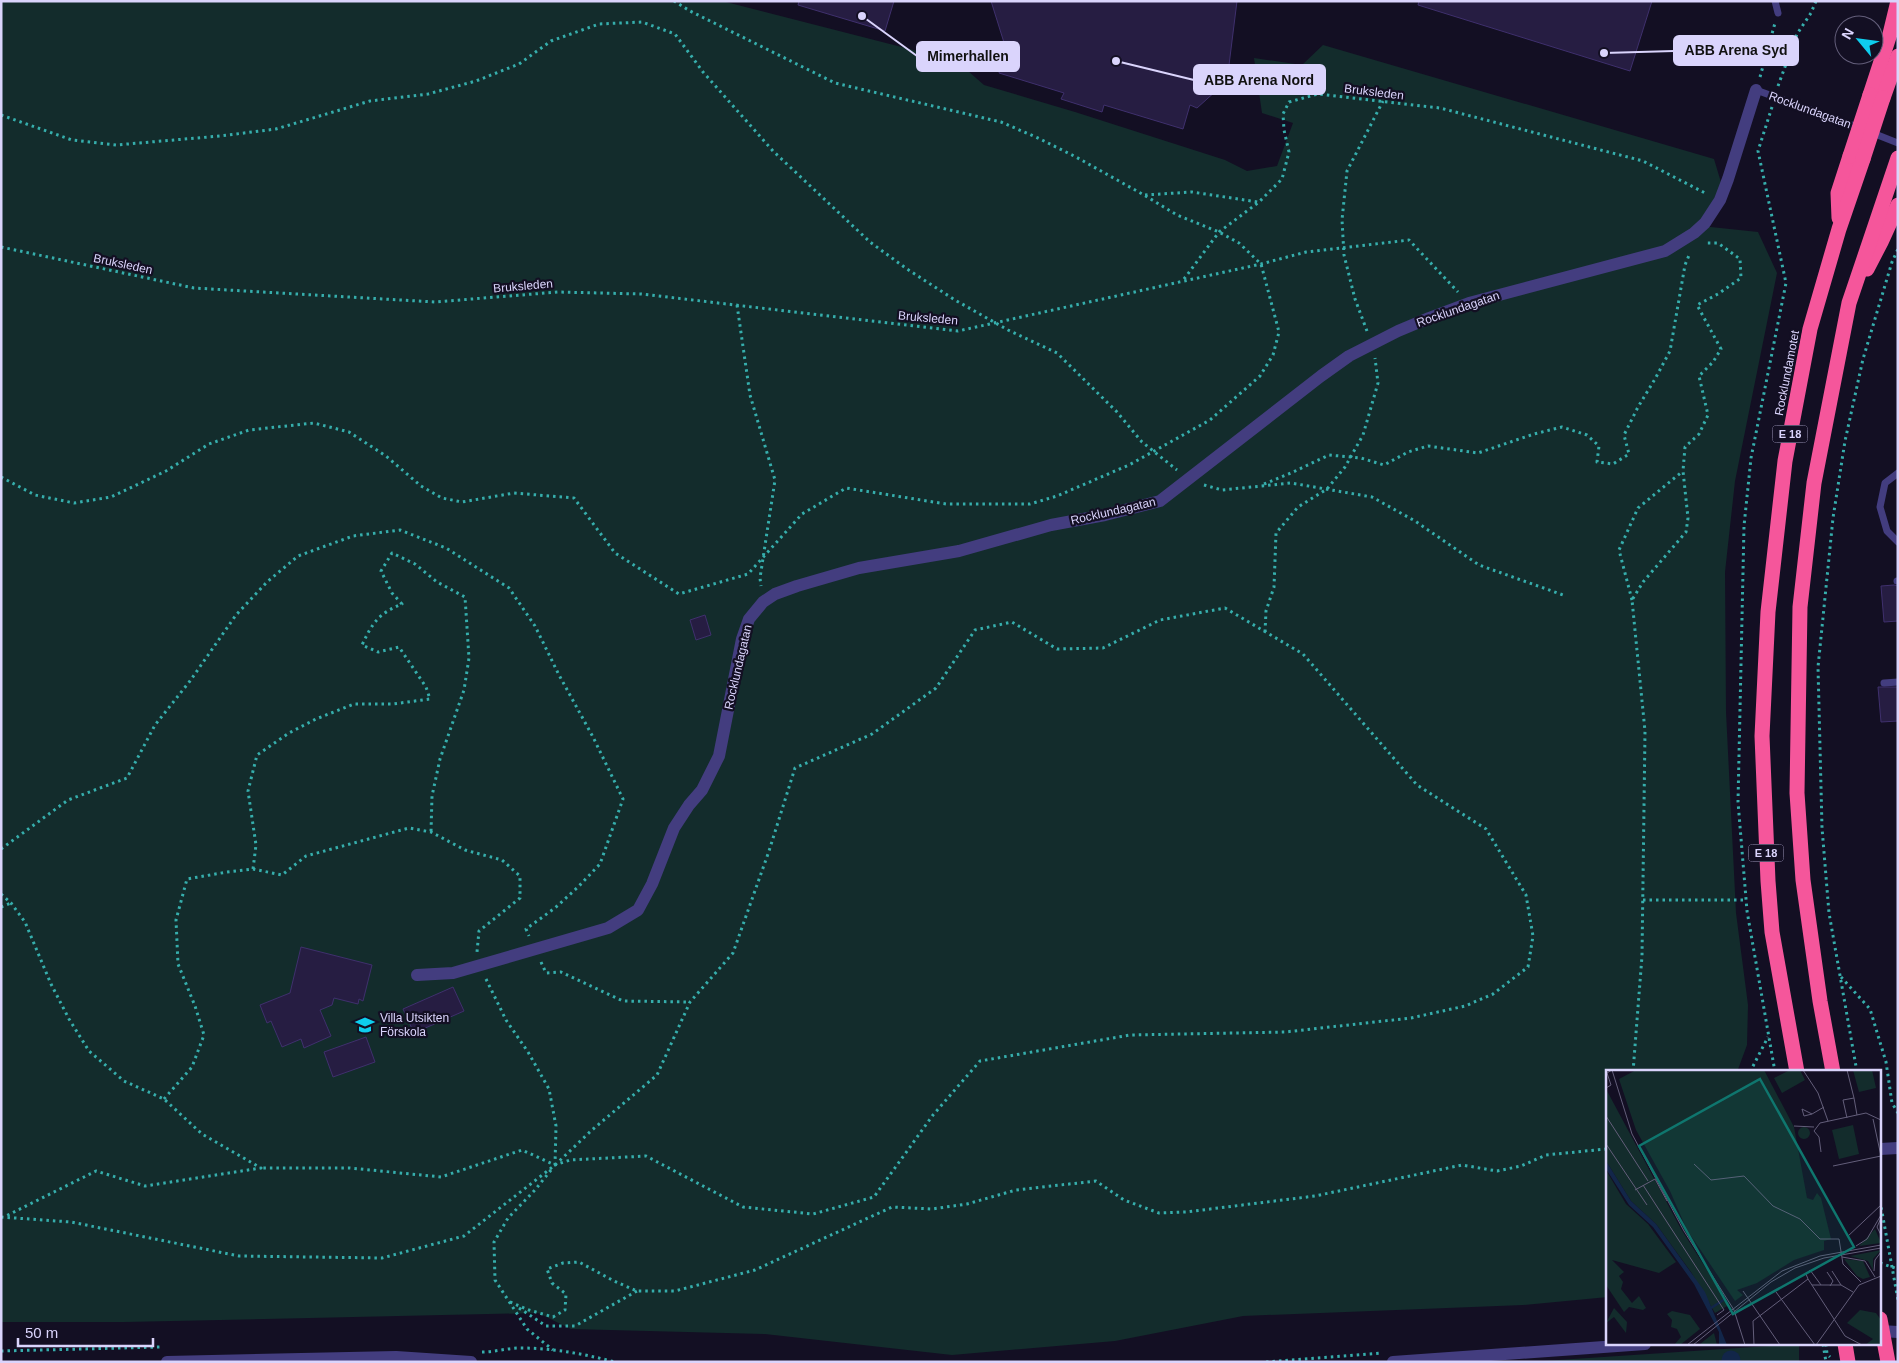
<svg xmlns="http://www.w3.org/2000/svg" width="1899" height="1363" viewBox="0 0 1899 1363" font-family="Arial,sans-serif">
<rect width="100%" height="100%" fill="#130f23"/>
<g fill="#132c2c">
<polygon points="1,1 722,1 925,53 960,64 984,85 1075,112 1225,160 1247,171 1277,166 1293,123 1262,113 1254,58 1302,65 1323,45 1714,159 1723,189 1701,226 1758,232 1777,273 1735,481 1725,572 1726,712 1736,913 1748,1005 1747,1045 1737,1072 1608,1072 1608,1297 1523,1305 1243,1316 1115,1341 952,1355 765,1334 571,1329 538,1313 124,1322 1,1322"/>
<polygon points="1799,1344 1799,1362 1528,1362"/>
</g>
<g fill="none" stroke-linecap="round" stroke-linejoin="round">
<polyline stroke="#122649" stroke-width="19" points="1731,1360 1731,1362"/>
</g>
<g fill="#261d42" stroke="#3f306d">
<polygon points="799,1 894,1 885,31 798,5"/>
<polygon points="991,1 1237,1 1227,81 1197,108 1190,105 1183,129 1104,105 1102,112 1061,99 1064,93 999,73 1006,49"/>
<polygon points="1419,1 1652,1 1630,71 1418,5"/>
<polygon points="1894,585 1898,586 1898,621 1884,622 1881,586"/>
<polygon points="705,615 711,635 696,640 690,620"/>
<polygon points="1878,687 1898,687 1898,721 1881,722"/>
<polygon points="301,947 372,965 363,1001 359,999 358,1004 334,998 332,1005 320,1010 331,1036 304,1048 301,1039 282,1047 271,1021 267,1023 260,1005 290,993"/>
<polygon points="453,987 464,1011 414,1033 403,1009"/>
<polygon points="366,1037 375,1062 333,1077 324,1052"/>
</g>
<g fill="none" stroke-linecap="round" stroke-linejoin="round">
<g stroke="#36aeac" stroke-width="3" stroke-dasharray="2.5 4" stroke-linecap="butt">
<polyline points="1760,77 1775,23"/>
<polyline points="1778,86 1797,34 1811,13 1816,1"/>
<polyline points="1772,107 1758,151 1786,283 1751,458 1744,526 1738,802 1747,911 1775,1072"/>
<polyline points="1,115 72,140 116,145 220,136 276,129 370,101 428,94 476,81 519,64 551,41 599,24 642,22 675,34 703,72 773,151 870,242 907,269 955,300 1008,330 1057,353 1117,412 1142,442 1177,470"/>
<polyline points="1145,195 1192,192 1258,202"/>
<polyline points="1,247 194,288 435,302 558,292 641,294 958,331 1261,264 1306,252 1409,240 1458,292"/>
<polyline points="1184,279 1219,232 1259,202 1282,179 1289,152 1284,130 1283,114 1289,102 1318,94 1440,108 1643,161 1707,194"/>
<polyline points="737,305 750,395 775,480 760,578 761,586"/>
<polyline points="1367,331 1355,299 1344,255 1342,220 1347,171 1383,101"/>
<polyline points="1,477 35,495 74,503 111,497 166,471 209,444 249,430 314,423 349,432 386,456 421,486 442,498 462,502 514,493 574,498 615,553 679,594 748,574 802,514 846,488 946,504 1030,504 1057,496 1129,465 1210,420 1260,376 1273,355 1279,332 1261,264 1239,243 1219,232 1177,215 1144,195 1076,157 1038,138 1001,122 835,83 690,11 674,1"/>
<polyline points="1264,484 1291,473 1329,455 1361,458 1384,465 1408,452 1428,446 1478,453 1534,434 1562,427 1587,435 1599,446 1597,462 1613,464 1629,454 1624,435 1638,407 1655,379 1670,351 1685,265 1690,253"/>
<polyline points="1204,485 1222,490 1291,483 1372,497 1415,521 1479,565 1566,596"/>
<polyline points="1632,600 1619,550 1638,508 1683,471"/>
<polyline points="1265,632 1266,611 1274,587 1276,533 1298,507 1327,489 1345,467 1363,435 1378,383 1375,358"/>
<polyline points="1,849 68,800 127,778 155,725 190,681 236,615 267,582 298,556 353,536 400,530 446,548 509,588 535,626 559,675 593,737 623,799 600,864 578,887 555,908 526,929 529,936"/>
<path d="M253 869 256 845 248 791 257 755 289 733 316 719 354 704H393L430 699 426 687 399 647 378 652 362 645C373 622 378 614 402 604L392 593 381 571 392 553 415 564 437 582 465 597 469 658 464 690 440 759 432 796 431 832"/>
<polyline points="1,894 11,903 25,922 51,984 69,1019 89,1051 124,1081 164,1099 202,1134 261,1168 145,1186 96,1171 4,1217"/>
<polyline points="1643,900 1746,900"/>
<polyline points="1,907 11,903"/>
<polyline points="541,962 546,973 561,972 623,1001 690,1002"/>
<polyline points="1841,977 1870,1009 1886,1062 1892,1103 1898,1113"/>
<polyline points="486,979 506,1020 528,1052 549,1089 556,1126 555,1165"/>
<polyline points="1633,1072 1642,956 1645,731 1632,600 1643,582 1686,532 1688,518 1683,471 1685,447 1699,434 1708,415 1699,376 1713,362 1721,349 1697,305 1718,294 1741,278 1740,259 1718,243 1705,243"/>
<polyline points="1750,1072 1768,1037"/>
<polyline points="1857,1072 1829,913 1822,828 1818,667 1833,518 1845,441 1863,359 1892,262 1898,249"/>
<polyline points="164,1099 192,1067 204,1035 195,1006 178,964 176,920 187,879 227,872 253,869 282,875 306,856 409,828 431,832 465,850 502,860 520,876 520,898 479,931 477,952"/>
<polyline points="551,1170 535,1190 508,1218 494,1242 495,1280 527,1329 553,1350"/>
<polyline points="1,1217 71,1222 239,1256 382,1258 464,1236 555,1165 592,1130 657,1075 690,1002 733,953 769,851 795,768 872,734 936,688 975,630 1012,622 1057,649 1103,648 1160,620 1225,608 1303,654 1417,785 1486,829 1526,895 1533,936 1528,967 1493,994 1465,1006 1411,1018 1285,1032 1130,1035 980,1061 933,1115 874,1197 813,1214 743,1207 646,1156 570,1160 555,1165 522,1150 441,1177 350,1168 261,1168"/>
<polyline points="1880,1263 1898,1269"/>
<polyline points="510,1302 529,1310 553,1317 565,1310 566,1294 552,1283 547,1269 563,1263 579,1262 614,1281 637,1291 675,1291 755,1270 892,1207 932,1209 967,1204 1016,1190 1096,1181 1124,1200 1159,1213 1186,1212 1315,1196 1462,1165 1497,1171 1521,1166 1546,1155 1606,1149 1608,1147"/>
<polyline points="519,1308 546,1326 575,1326 637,1291"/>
<polyline points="1823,1344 1826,1362"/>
<polyline points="1826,1344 1827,1354 1830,1357"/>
<polyline points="1,1351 161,1347"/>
<path d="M482 1352C495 1352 507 1348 520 1348 553 1348 584 1354 615 1362"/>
<polyline points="1266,1362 1382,1353"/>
</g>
<g stroke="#433d7f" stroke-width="7">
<polyline points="1775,1 1778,13"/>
<polyline points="1756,90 1860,128"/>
<polyline points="1870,132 1898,143"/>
<polyline points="1898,473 1885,483 1880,507 1887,531 1898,542"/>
<polyline points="1897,581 1898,581"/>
<polyline points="1884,683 1898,682"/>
</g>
<g stroke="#433d7f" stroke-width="12">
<polyline points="417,975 453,973 608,928 638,910 652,884 674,828 689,805 702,790 719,756 742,639 749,619 763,602 775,594 797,586 859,568 959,551 1051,525 1105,515 1160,501 1321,376 1349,356 1398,331 1429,318 1469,303 1665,251 1694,233 1705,223 1720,200 1728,179 1756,90"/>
<polyline points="1880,1149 1898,1148"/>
</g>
<g stroke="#433d7f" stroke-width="12">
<polyline points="1880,1331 1898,1332"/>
<polyline points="167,1362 396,1357 471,1362"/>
<polyline points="1393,1362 1645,1344"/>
</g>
<g stroke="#f5569b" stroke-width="15">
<polyline points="1870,95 1890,34 1898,1"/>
<polyline points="1883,98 1898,56"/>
<polyline points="1839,218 1838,193 1850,156"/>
<polyline points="1867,269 1881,242 1898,205"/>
<polyline points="1797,1072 1772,932 1768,881 1762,736 1768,612 1785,461 1810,329 1839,229 1863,159"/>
<polyline points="1833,1072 1820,1001 1803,880 1797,793 1800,607 1814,483 1849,303 1898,158"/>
<polyline points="1845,1344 1848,1362"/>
</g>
<polyline stroke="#36aeac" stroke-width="3" stroke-dasharray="2.5 4" stroke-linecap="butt" points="1880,1201 1898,1300"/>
<g stroke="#f5569b" stroke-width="15">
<polyline points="1850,156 1870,95"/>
<polyline points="1863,159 1883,98"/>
<polyline points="1880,1319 1888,1362"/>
</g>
</g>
<defs>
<g id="school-bare" transform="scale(1.5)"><path d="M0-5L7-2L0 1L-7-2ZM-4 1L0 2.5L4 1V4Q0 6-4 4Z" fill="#0eceee" stroke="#130f23" stroke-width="2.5" paint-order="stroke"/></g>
</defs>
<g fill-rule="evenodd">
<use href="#school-bare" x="365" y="1025"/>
</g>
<g text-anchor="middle" stroke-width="4.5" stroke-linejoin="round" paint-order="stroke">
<g fill="#130f23" stroke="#9e99bb" stroke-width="1">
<rect x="1772.5" y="425.5" width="35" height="17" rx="4"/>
<rect x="1748.5" y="844.5" width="35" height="17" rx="4"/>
</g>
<g font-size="11" font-weight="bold" fill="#dad4fc">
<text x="1790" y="438">E 18</text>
<text x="1766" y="857">E 18</text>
</g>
<g font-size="12" fill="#dad4fc" stroke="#130f23">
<text transform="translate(1374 92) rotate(7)" y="4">Bruksleden</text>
<text transform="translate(1810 110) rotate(20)" y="4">Rocklundagatan</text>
<text transform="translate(123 264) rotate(12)" y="4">Bruksleden</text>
<text transform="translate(523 286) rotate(-5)" y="4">Bruksleden</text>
<text transform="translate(1458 309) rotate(-19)" y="4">Rocklundagatan</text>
<text transform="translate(928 318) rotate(5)" y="4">Bruksleden</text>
<text transform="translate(1787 373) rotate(-79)" y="4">Rocklundamotet</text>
<text transform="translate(1113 511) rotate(-13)" y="4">Rocklundagatan</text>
<text transform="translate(738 667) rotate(-77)" y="4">Rocklundagatan</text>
</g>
<g font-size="12" fill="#dad4fc" stroke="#130f23" text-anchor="start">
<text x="380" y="1022">Villa Utsikten<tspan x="380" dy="14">Förskola</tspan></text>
</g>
</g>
<g transform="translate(1606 1070)">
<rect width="275" height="275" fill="#130f23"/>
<path d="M30 0H158L188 57 201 128 207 130 211 123 215 128 225 169 218 171V180L188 190 151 213 131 220 137 225 129 231 81 160 64 121 30 60 13 9ZM184 0H194L199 10 176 23 168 8ZM247 0H266L270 18 253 22ZM0 19 75 159 123 235 109 243 85 202 50 154 25 131 0 91ZM247 55 253 84 233 89 226 60ZM192 63a6 6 0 1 1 12 0a6 6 0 1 1-12 0ZM0 100 20 134 42 154 70 192 53 203 6 190 18 202 13 206 17 212 15 219 26 233 33 226 40 238 37 240 23 237 18 242 0 215ZM269 159 275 173 253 176ZM275 180 267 189V200L262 191 244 186ZM238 189 257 191 264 207 257 209 251 206ZM8 238 21 252 20 263 8 247 0 253ZM254 240 270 243 275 250V274L259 275 267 269 241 253ZM66 241 84 245 94 259 74 275H68L75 267 71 259 65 257 66 250 61 244ZM108 263 111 275H93L99 270Z" fill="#132c2c"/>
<path d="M0 91 25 131 50 154 99 222 121 275H113V262L88 214 47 157 23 135 0 99Z" fill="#122649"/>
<path fill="none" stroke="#122649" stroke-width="2.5" d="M105 238 119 229"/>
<path fill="none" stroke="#635e7a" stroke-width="1" d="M6 0 26 64 78 161 128 240 139 275M197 0 212 23 222 51M241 0 248 28M0 18 5 15 1 3 6 0M206 44 198 46 196 39 206 44 218 37M0 46 42 111M241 48 237 30 248 28 251 45M267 49 275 86M188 56 208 57M0 74 41 135M215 82 213 67 208 61 214 53 260 43 275 50M88 94 105 110 138 106 167 136 194 149 214 169H233L237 194 255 212M227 96 275 86M37 115 118 240 111 245M29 120 49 109 61 131M275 148 271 157 275 165M241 167 275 135M250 176 261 169 275 145M236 187 259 191 269 207M226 201 235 215M268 201 269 190 275 182M221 202 227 211 224 216M202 209 200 204 204 200 215 215M206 215H235L247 222M137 221 174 275M170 222 209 275M81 275 176 201 214 186 275 175M87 275 165 212 189 198 218 188 275 178M148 275 147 251 202 209 239 266 256 275M210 275 253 215 275 206"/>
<path fill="#0f766e" fill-opacity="0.15" stroke="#0f766e" stroke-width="2.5" d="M154 9 248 177 127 244 33 76Z"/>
<rect width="275" height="275" fill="none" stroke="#dad4fc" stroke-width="2.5"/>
</g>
<path fill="none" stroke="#dad4fc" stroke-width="2" d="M1604 53L1674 51M862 16L917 56M1116 61L1194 80"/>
<g fill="#dad4fc" stroke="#130f23" stroke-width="2">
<circle cx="1604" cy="53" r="5"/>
<circle cx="862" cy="16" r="5"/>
<circle cx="1116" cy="61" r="5"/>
</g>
<g fill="#dad4fc" stroke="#dad4fc" stroke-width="2">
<rect x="1674" y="36" width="124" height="29" rx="5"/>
<rect x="917" y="42" width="102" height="29" rx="5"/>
<rect x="1194" y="65" width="131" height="29" rx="5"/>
</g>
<g font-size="14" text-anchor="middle" font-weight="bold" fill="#111">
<text x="1736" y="55">ABB Arena Syd</text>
<text x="968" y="61">Mimerhallen</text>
<text x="1259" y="85">ABB Arena Nord</text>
</g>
<rect width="1899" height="1363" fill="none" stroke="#dad4fc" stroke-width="5"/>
<g transform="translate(1859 40) rotate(299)"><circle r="24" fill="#130f23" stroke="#635e7a"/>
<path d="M0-4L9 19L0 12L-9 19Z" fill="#0eceee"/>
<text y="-8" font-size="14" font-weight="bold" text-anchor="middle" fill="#dad4fc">N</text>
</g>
<path d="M18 1338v8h135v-8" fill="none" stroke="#dad4fc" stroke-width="2.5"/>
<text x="25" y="1338" font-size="15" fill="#dad4fc" stroke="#130f23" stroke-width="4" paint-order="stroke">50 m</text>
</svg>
